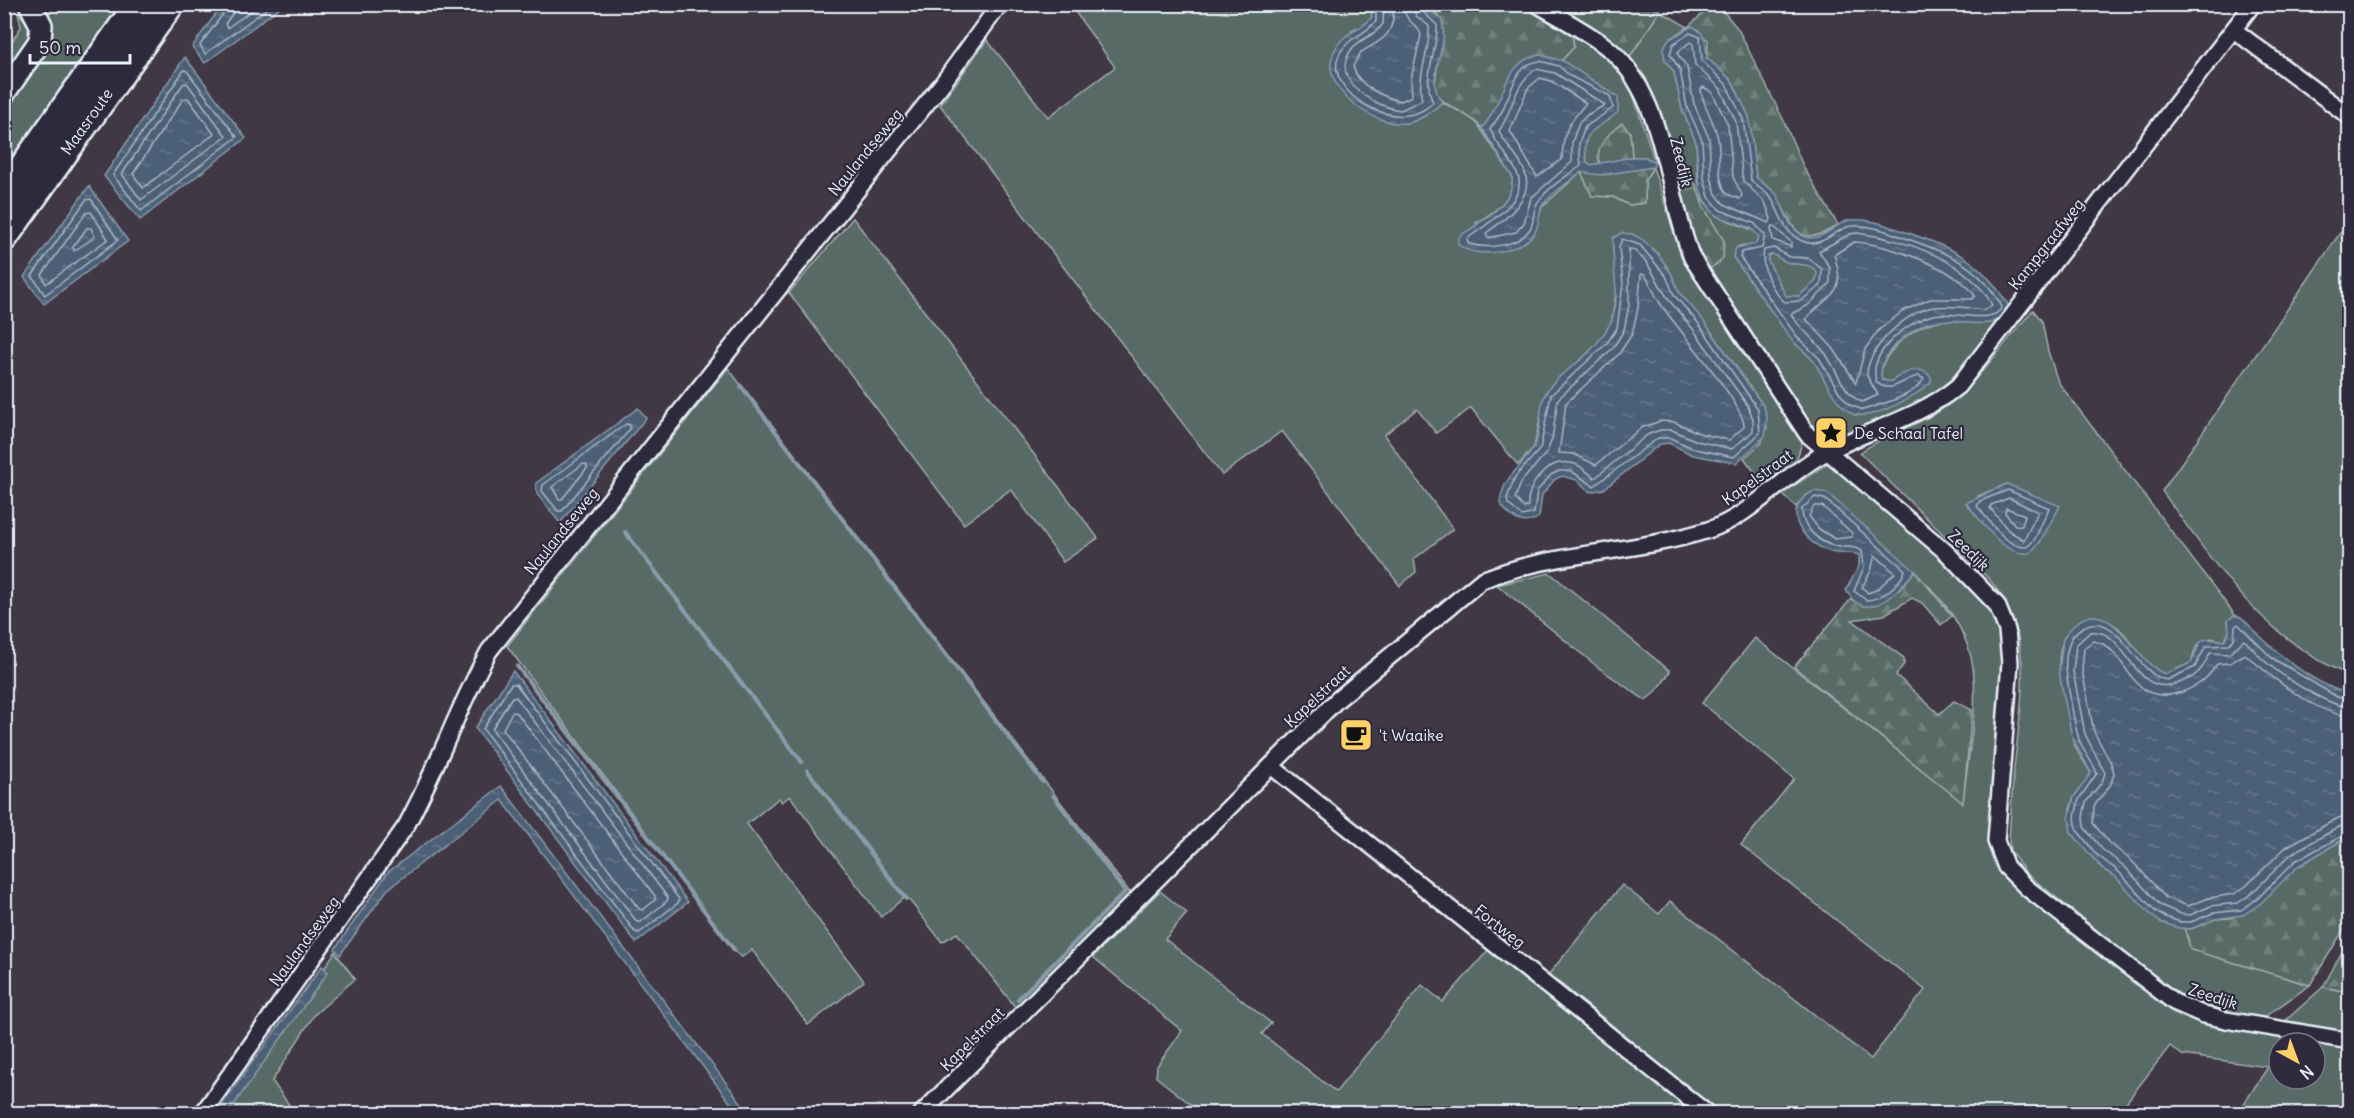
<svg xmlns="http://www.w3.org/2000/svg" width="2354" height="1118" viewBox="0 0 2354 1118" font-family="Delius,sans-serif">
<defs>
<pattern id="forest-firs" width="22" height="20" patternUnits="userSpaceOnUse" patternTransform="scale(1.5)"><rect width="22" height="20" fill="#586b65"/><path d="M5 1l3.5 6h-7zM16 11l3.5 6h-7z" fill="#70817c"/></pattern>
<pattern id="water-ripples" width="26" height="14" patternUnits="userSpaceOnUse" patternTransform="scale(1.5)"><rect width="26" height="14" fill="#4c6177"/><path d="M2 4q2-2 4 0t4 0M15 11q2-2 4 0t4 0" fill="none" stroke="#66788b"/></pattern>
</defs>
<rect width="100%" height="100%" fill="#413845"/>
<filter id="ink" filterUnits="userSpaceOnUse"><feTurbulence type="fractalNoise" baseFrequency=".0167" numOctaves="2"/><feDisplacementMap in="SourceGraphic" scale="12" xChannelSelector="R" yChannelSelector="G"/><feConvolveMatrix kernelMatrix="1 2 1 2 8 2 1 2 1" color-interpolation-filters="sRGB"/></filter>
<g filter="url(#ink)">
<g fill="#586b65" stroke="#a0aeae" stroke-width="1.5" fill-rule="evenodd">
<polygon points="43,5 122,5 5,171 5,105 44,52 51,36 50,18"/>
<path d="M1070 5H1370L1372 17 1363 27 1353 29 1331 67C1336 97 1360 110 1387 119 1393 121 1399 124 1405 123 1419 122 1432 111 1442 102L1475 120 1512 176C1516 198 1493 213 1476 223L1524 243 1534 233 1542 207 1581 172 1592 196 1613 197 1629 205 1645 203V180L1653 167 1678 245 1695 276 1803 440 1796 461 1766 487 1744 458 1761 443 1767 428 1764 407 1713 334 1679 292 1671 273 1658 254 1632 234 1613 247 1617 284 1611 325 1603 339 1546 392 1534 447 1518 465 1471 408 1436 433 1417 409 1384 435 1453 529 1414 559 1416 572 1400 586 1282 431 1222 475 940 105 987 40 1048 117 1115 67Z"/>
<path d="M1660 11 1688 27 1668 40 1665 60 1674 72 1682 109 1696 142 1698 179 1703 200 1717 216 1757 232 1759 237 1755 244 1739 246 1733 257 1794 342 1815 362 1854 415 1897 377 1891 382 1882 380C1879 370 1883 362 1889 354 1905 332 1930 318 1957 320 1975 321 1986 324 2003 318 1983 344 1962 372 1936 393 1925 403 1855 436 1841 438 1831 440 1823 437 1815 431L1707 270 1718 232 1703 206 1696 185 1676 179 1651 91 1646 78 1629 58Z"/>
<path d="M18 13C44 36 20 59 5 82V52L21 27Z"/>
<path d="M1572 35 1601 52 1628 79 1655 162 1645 157H1632L1630 132 1617 127C1607 137 1594 149 1600 164L1591 165 1587 162C1582 138 1587 128 1609 120L1618 97 1561 61 1574 47Z"/>
<polygon points="853,218 1098,538 1063,562 1011,489 964,524 789,293"/>
<path d="M2349 220V675C2266 642 2212 561 2162 491Z"/>
<path d="M1772 254C1778 257 1784 262 1790 263 1801 266 1809 261 1817 272L1816 281 1799 296H1786L1768 261V256Z"/>
<path d="M2033 310 2042 321 2048 351 2058 382 2235 615 2228 620 2229 632 2224 641 2211 638 2196 647 2191 663 2165 674C2141 668 2131 628 2104 620 2093 616 2082 619 2074 627 2049 649 2062 682 2068 709 2071 722 2070 734 2075 746 2079 756 2087 764 2091 774L2074 797 2070 809 2071 832 2104 870 2115 876 2160 922 2184 928 2191 950 2310 985 2263 1018 2215 1009 2176 994 2026 873 2010 851 2009 839C2011 813 2012 786 2015 760 2022 695 2035 633 1989 579L1860 453C1865 445 1923 422 1938 412 1975 387 2003 344 2033 310ZM2007 484 2055 512 2040 542 1978 496Z"/>
<polygon points="728,368 1131,894 1017,1009 957,933 942,942 906,896 881,917 790,796 782,802 779,798 747,824 864,981 808,1025 752,950 742,957 735,952 507,646"/>
<path d="M1830 462 1975 586 1993 608 2004 632 1993 844 2081 938 2164 1006 2178 1016 2349 1047V1113H2247L2241 1108 2268 1067 2182 1055 2170 1046 2118 1113H1720L1549 974 1622 885 1659 914 1670 901 1871 1059 1925 990 1741 845 1794 779 1702 703 1755 638 1963 802C1967 760 1981 699 1971 657 1953 582 1864 536 1806 495L1796 507 1782 494ZM2279 1043H2315V1079H2279Z"/>
<path d="M1550 573 1670 671C1663 683 1657 693 1645 700L1599 668 1497 585Z"/>
<polygon points="1160,891 1187,913 1165,939 1271,1023 1262,1034 1336,1092 1422,985 1443,1002 1490,948 1694,1113 1202,1113 1156,1077 1157,1066 1182,1031 1093,957"/>
<polygon points="335,952 355,979 314,1015 272,1081 295,1113 227,1114"/>
<polygon points="2323,987 2349,992 2349,1031 2285,1021"/>
</g>
<g fill="url(#forest-firs)" stroke="#a0aeae" stroke-width="1.5">
<polygon points="1650,4 1660,11 1629,58 1613,43 1558,10 1560,5"/>
<path d="M1422 5H1519L1572 35 1574 47 1561 61C1507 40 1509 99 1482 128 1468 112 1446 108 1434 92L1443 24 1436 13Z"/>
<path d="M1709 8 1723 11 1738 29 1783 119 1804 168 1838 225C1798 251 1794 228 1777 196 1773 188 1762 184 1756 177L1749 117 1732 81 1707 58 1708 40 1688 27Z"/>
<path d="M1622 123 1630 132 1632 157 1600 164C1593 148 1610 132 1622 123Z"/>
<polygon points="1653,167 1645,180 1645,203 1629,205 1613,197 1592,196 1581,172 1613,173"/>
<polygon points="1687,177 1696,185 1703,206 1724,241 1723,258 1719,263 1707,270 1691,233 1676,179"/>
<polygon points="1915,571 1952,616 1941,625 1922,603 1912,598 1884,615 1852,620 1904,658 1904,664 1896,675 1939,714 1954,701 1972,710 1963,803 1794,667 1851,599 1858,603 1899,590"/>
<polygon points="2349,836 2349,921 2310,985 2191,950 2184,928 2191,929 2215,919 2232,918 2298,866"/>
<polygon points="2349,939 2349,992 2323,987"/>
</g>
<g fill="url(#water-ripples)" stroke="#8a9bab" stroke-width="1.5" fill-rule="evenodd">
<polygon points="223,4 283,5 205,63 192,47"/>
<path d="M1370 5H1422L1441 19C1452 48 1422 76 1442 102 1432 111 1420 121 1406 123 1377 128 1319 89 1333 54 1343 29 1359 34 1372 17Z"/>
<path d="M1692 26C1708 35 1705 41 1707 58L1732 81 1749 117 1756 177C1762 184 1772 188 1777 195 1785 210 1787 227 1804 236 1822 244 1834 223 1850 220 1868 218 1886 225 1903 231 1955 249 1981 259 2010 308 2004 316 1998 322 1988 323 1972 326 1954 318 1937 321 1915 323 1874 355 1882 380L1891 382C1902 373 1921 363 1931 377V382C1919 395 1870 422 1853 414 1835 405 1825 379 1815 363 1809 354 1799 348 1792 340 1772 313 1753 284 1733 257L1736 248 1755 244 1759 237 1751 228 1717 216 1710 209 1700 190 1696 142 1682 109 1674 72 1665 60 1663 49 1668 40ZM1772 254C1778 257 1784 262 1790 263 1802 266 1809 262 1817 272L1816 281 1799 296H1786L1768 261V256Z"/>
<path d="M1541 55 1563 61 1618 97V112C1598 131 1579 127 1587 162L1591 165 1632 157H1645L1655 162 1653 167 1601 175 1581 172C1569 183 1551 192 1542 206 1538 214 1540 224 1535 232 1522 252 1476 261 1458 244L1459 237C1477 223 1517 204 1512 176L1482 128C1503 106 1505 57 1541 55Z"/>
<polygon points="185,57 246,138 140,220 104,176"/>
<polygon points="89,186 128,241 44,304 24,277"/>
<path d="M1621 233 1632 234 1643 240 1658 254 1671 273 1679 292 1703 320 1764 407 1767 417 1765 436 1736 463 1693 455 1669 443 1660 444 1604 489 1590 492 1577 480 1562 476 1555 479 1542 495 1539 517C1523 528 1510 518 1500 503 1503 474 1523 468 1535 445 1543 428 1537 407 1547 391 1555 377 1572 368 1584 357 1631 312 1612 294 1613 238Z"/>
<polygon points="638,408 646,418 560,523 537,494 536,483"/>
<path d="M2007 484 2060 506 2040 542 2030 553C2003 557 1982 521 1966 503Z"/>
<path d="M1814 491 1827 493 1915 571C1899 590 1866 628 1846 590L1859 566V555C1848 551 1841 555 1831 552 1802 543 1778 509 1814 491Z"/>
<path d="M2235 615 2242 618C2272 649 2307 682 2349 694V836L2298 866 2261 903 2243 915 2215 919 2191 929 2179 928 2160 922 2151 915 2115 876 2104 870 2092 857 2071 832 2069 818 2074 797 2091 773 2072 737 2059 672 2063 639C2105 574 2135 667 2166 674L2191 663C2203 643 2193 635 2224 641L2229 632 2228 620Z"/>
<polygon points="513,671 688,902 636,943 475,728"/>
<polygon points="501,786 749,1113 738,1113 502,800 387,890 340,955 335,949 388,872"/>
<polygon points="322,966 328,972 228,1113 216,1113"/>
</g>
<g fill="none" stroke-linecap="round" stroke-linejoin="round">
<g stroke="#aab7c4" stroke-width="1.5">
<polyline points="227,4 226,10 200,45 205,54 273,4"/>
<polyline points="235,4 233,13 225,24 227,28 261,4"/>
<path d="M1376 4V21C1365 36 1348 36 1339 55 1322 92 1400 139 1433 102 1421 78 1438 51 1437 25L1422 11 1420 4"/>
<path d="M1384 4 1383 24C1373 38 1359 38 1351 50 1329 81 1375 107 1401 110L1422 100C1416 75 1431 51 1429 26L1416 16 1412 4"/>
<path d="M1393 4C1396 34 1384 39 1361 52L1353 66C1357 86 1383 97 1401 101L1412 96 1411 79 1421 35C1418 23 1404 23 1403 4"/>
<path d="M1690 33 1700 37 1702 61 1726 84 1743 119 1751 180C1756 187 1766 191 1771 198 1781 213 1782 232 1802 241 1823 250 1834 228 1852 226 1870 224 1889 232 1905 238 1946 252 1981 266 2002 307 1994 326 1951 310 1933 315 1908 321 1865 354 1877 383 1892 395 1903 378 1919 376L1924 379C1914 397 1881 404 1863 410L1850 405 1841 395 1819 358 1798 338 1740 257 1742 252 1762 248 1765 235 1754 223 1720 210 1709 197 1704 178 1702 140 1687 107 1680 70 1670 54 1673 44Z"/>
<polygon points="1690,42 1693,44 1695,65 1720,88 1736,122 1743,181 1765,202 1771,219 1769,223 1724,204 1716,194 1711,177 1709,138 1694,104 1687,67 1677,53"/>
<path d="M1540 61 1559 66 1570 76 1610 96 1613 108 1585 127 1579 144 1581 166C1567 176 1548 187 1538 202 1532 210 1535 221 1530 229 1518 247 1487 249 1469 244L1467 239C1484 225 1530 201 1517 173 1510 157 1496 145 1490 129 1496 121 1502 114 1505 104 1513 87 1517 63 1540 61Z"/>
<path d="M1536 69 1555 73 1605 105 1587 115 1579 123 1572 142V162L1531 198 1524 223 1516 232 1488 238 1486 233C1505 220 1536 197 1524 170 1518 156 1505 145 1499 131 1513 111 1514 83 1536 69Z"/>
<polygon points="184,70 187,71 237,137 141,211 113,175"/>
<path d="M1540 78 1551 81 1586 103C1568 124 1563 131 1562 159L1537 177 1510 131 1528 88Z"/>
<polygon points="187,83 226,136 141,200 122,174 183,84"/>
<path d="M1703 87 1712 92 1728 125 1733 177 1742 195 1740 199 1727 194C1716 178 1721 157 1718 139 1715 121 1703 107 1701 90Z"/>
<polygon points="188,98 214,134 143,188 133,174 183,99"/>
<polygon points="91,199 118,240 45,295 32,276 86,200"/>
<polygon points="91,212 108,239 46,284 42,275 86,213"/>
<polygon points="1773,226 1791,242 1791,247 1773,240 1771,229"/>
<polygon points="87,228 91,228 95,237 74,251 73,247"/>
<path d="M1857 233C1904 239 1969 260 1992 305L1985 310C1968 308 1952 305 1934 307 1908 310 1866 348 1867 376L1878 395 1862 402C1844 395 1836 368 1825 353 1815 339 1800 330 1791 314L1807 306 1830 284V268L1819 251 1850 234Z"/>
<polygon points="1622,239 1640,245 1666,276 1674,295 1699,324 1758,409 1760,433 1734,457 1695,449 1670,438 1658,438 1594,486 1571,471 1559,471 1551,475 1537,491 1534,513 1522,516 1508,504 1507,498 1515,477 1540,449 1551,395 1607,343 1617,328 1623,284 1619,247"/>
<path d="M1854 242C1885 243 1959 269 1975 296L1972 299H1930L1903 311 1879 330 1865 349 1856 383 1833 348 1806 319C1828 294 1848 295 1834 255Z"/>
<path d="M1774 248 1789 257 1808 258 1822 269 1821 285 1801 301 1785 302C1772 292 1760 266 1764 250Z"/>
<path d="M1629 249 1635 251 1647 263 1668 299 1693 329 1748 406 1753 419V431L1732 449 1697 441 1672 430H1660L1647 435 1595 478C1587 473 1581 464 1570 463 1547 459 1526 486 1528 506L1524 508 1515 498 1522 481 1547 452 1552 439 1558 399 1613 348 1624 330 1629 305Z"/>
<path d="M1641 274 1645 275C1651 284 1654 294 1660 303 1675 327 1746 405 1744 427L1729 440 1699 433 1674 422 1660 421 1641 428 1596 465 1574 454 1559 453 1566 403 1619 354 1632 334 1638 308Z"/>
<polygon points="626,424 630,425 630,429 562,511 558,511 542,491 543,485"/>
<polygon points="583,464 587,465 587,468 562,499 559,499 552,487"/>
<path d="M2008 490 2049 508 2035 539 2027 547C2007 549 1989 520 1977 506L1980 501Z"/>
<path d="M1815 497 1825 499 1905 570C1901 584 1881 600 1866 600L1854 591 1864 567 1862 551C1850 544 1845 549 1834 546 1818 542 1801 526 1802 509Z"/>
<polygon points="2009,498 2038,512 2024,540 2009,531 1990,508 1991,505"/>
<polygon points="1814,506 1822,506 1852,533 1852,537 1835,539 1819,529 1809,516"/>
<polygon points="2006,508 2025,515 2022,526 2015,525 2005,513"/>
<polygon points="1875,555 1895,573 1876,590 1868,593 1862,587 1871,571"/>
<polygon points="511,684 516,684 679,899 678,903 639,933 635,932 483,729"/>
<polygon points="512,697 516,697 668,898 667,901 641,922 637,922 492,729"/>
<path d="M2350 700 2337 697 2272 658 2238 624 2235 626 2234 639 2228 645 2206 646 2195 667 2167 680C2136 677 2118 607 2083 627 2070 635 2068 645 2066 658 2064 670 2076 734 2081 745 2085 754 2093 762 2097 773L2079 799 2075 817 2077 830 2096 854 2119 872 2155 911 2163 916 2180 922H2191L2213 913 2241 910 2257 899 2295 861 2350 832"/>
<path d="M2350 707C2327 706 2285 678 2267 663 2259 657 2252 647 2244 640L2229 654 2210 653C2203 669 2197 677 2179 683 2130 700 2128 626 2090 632L2076 645 2073 671 2085 734 2105 773 2102 782 2086 802 2083 817 2084 827 2102 849 2125 867 2160 905 2181 914 2190 915 2211 906 2238 903 2252 893 2291 854 2341 826 2350 824"/>
<polygon points="512,712 517,713 655,896 655,900 643,910 639,909 503,729"/>
<path d="M2350 716C2316 715 2269 675 2245 654L2230 663 2217 664C2208 678 2199 686 2182 692 2126 710 2130 646 2093 641L2084 648 2082 670 2094 732 2111 763 2114 773 2111 784 2094 806 2093 823 2109 843 2131 860 2166 898 2188 906 2209 898 2234 894 2246 886 2286 847 2338 818 2350 815"/>
</g>
<g stroke="#8a9bab" stroke-width="4">
<polyline points="741,386 1043,782"/>
<polyline points="625,532 802,762"/>
<polyline points="517,666 735,951"/>
<polyline points="807,770 906,899"/>
<polyline points="1018,999 1125,892 1053,795"/>
</g>
<g stroke="#e8f1f8" stroke-width="20">
<g id="street">
<path d="M1537 4C1559 17 1584 30 1604 45 1666 91 1665 191 1692 258L1807 434 1946 552 1997 605 2007 630 2010 663 1996 841 2006 867 2027 888 2174 1002 2204 1015 2226 1020 2350 1041"/>
<polyline points="2234,30 2350,117"/>
<polyline points="1271,766 1708,1114"/>
<path d="M202 1114 406 826C437 769 458 707 489 651L942 84 1000 4"/>
<path d="M921 1114 1337 700 1482 580C1553 551 1634 554 1708 530 1750 517 1785 474 1825 453 1869 429 1918 419 1958 386L2253 4"/>
</g>
</g>
<g stroke="#e8f1f8" stroke-width="26">
<polyline id="secondary" points="4,93 40,41 41,25 30,4"/>
</g>
<g stroke="#e8f1f8" stroke-width="32">
<g id="highway">
<polyline points="4,194 139,4"/>
<path id="s1" d="M4 237 170 4"/>
</g>
</g>
<use href="#street" stroke="#2f2a3d" stroke-width="15"/>
<use href="#secondary" stroke="#2f2a3d" stroke-width="21"/>
<use href="#highway" stroke="#2f2a3d" stroke-width="27"/>
</g>
</g>
<defs>
<g id="sight-square" transform="scale(1.725)"><rect x="-9" y="-9" width="18" height="18" rx="4" fill="#ffd166" stroke="#2f2a3d"/><path d="M0-6L1.8-2.2L6-1.7L2.9 1.2L3.7 5.4L0 3.3L-3.7 5.4L-2.9 1.2L-6-1.7L-1.8-2.2Z" fill="#111"/></g>
<g id="cafe-square" transform="scale(1.725)"><rect x="-9" y="-9" width="18" height="18" rx="4" fill="#ffd166" stroke="#2f2a3d"/><path d="M-5.5-4.5H6V0H3Q3 3.5 0 3.5H-2.5Q-5.5 3.5-5.5 0ZM3-3.2v2h1.7v-2ZM-6 4.5H4V6H-6Z" fill="#111"/></g>
</defs>
<g fill-rule="evenodd">
<use href="#sight-square" x="1831" y="433"/>
<use href="#cafe-square" x="1356" y="735"/>
</g>
<g text-anchor="middle" stroke-width="4.5" stroke-linejoin="round" paint-order="stroke">
<g font-size="16" fill="#e8f1f8" stroke="#2f2a3d">
<text dy="6" stroke="none"><textPath href="#s1" startOffset="142">Maasroute</textPath></text>
<text transform="translate(865 152) rotate(-51)" y="6">Naulandseweg</text>
<text transform="translate(1682 162) rotate(76)" y="6">Zeedijk</text>
<text transform="translate(2046 244) rotate(-52)" y="6">Kampgraafweg</text>
<text transform="translate(1757 477) rotate(-36)" y="6">Kapelstraat</text>
<text transform="translate(561 531) rotate(-51)" y="6">Naulandseweg</text>
<text transform="translate(1969 550) rotate(44)" y="6">Zeedijk</text>
<text transform="translate(1317 696) rotate(-43)" y="6">Kapelstraat</text>
<text transform="translate(1500 926) rotate(38)" y="6">Fortweg</text>
<text transform="translate(304 941) rotate(-54)" y="6">Naulandseweg</text>
<text transform="translate(2213 996) rotate(18)" y="6">Zeedijk</text>
<text transform="translate(972 1039) rotate(-45)" y="6">Kapelstraat</text>
</g>
<g font-size="16" fill="#e8f1f8" stroke="#2f2a3d" text-anchor="start">
<text x="1854" y="439">De Schaal Tafel</text>
<text x="1379" y="741">'t Waaike</text>
</g>
</g>
<rect width="2354" height="1118" fill="none" stroke="#2f2a3d" stroke-width="24"/>
<rect x="12" y="12" width="2330" height="1094" fill="none" stroke="#e8f1f8" stroke-width="2" filter="url(#ink)"/>
<g transform="translate(2297 1061) rotate(139)"><circle r="28" fill="#2f2a3d" stroke="#797a88" stroke-width="1.5"/>
<path d="M0-4.5L10 22L0 15L-10 22Z" fill="#ffd166"/>
<text y="-9" font-size="16" font-weight="bold" text-anchor="middle" fill="#e8f1f8">N</text>
</g>
<path d="M30 54v9h100v-9" fill="none" stroke="#e8f1f8" stroke-width="3"/>
<text x="39" y="54" font-size="18" fill="#e8f1f8" stroke="#2f2a3d" stroke-width="4.5" paint-order="stroke">50 m</text>
</svg>
